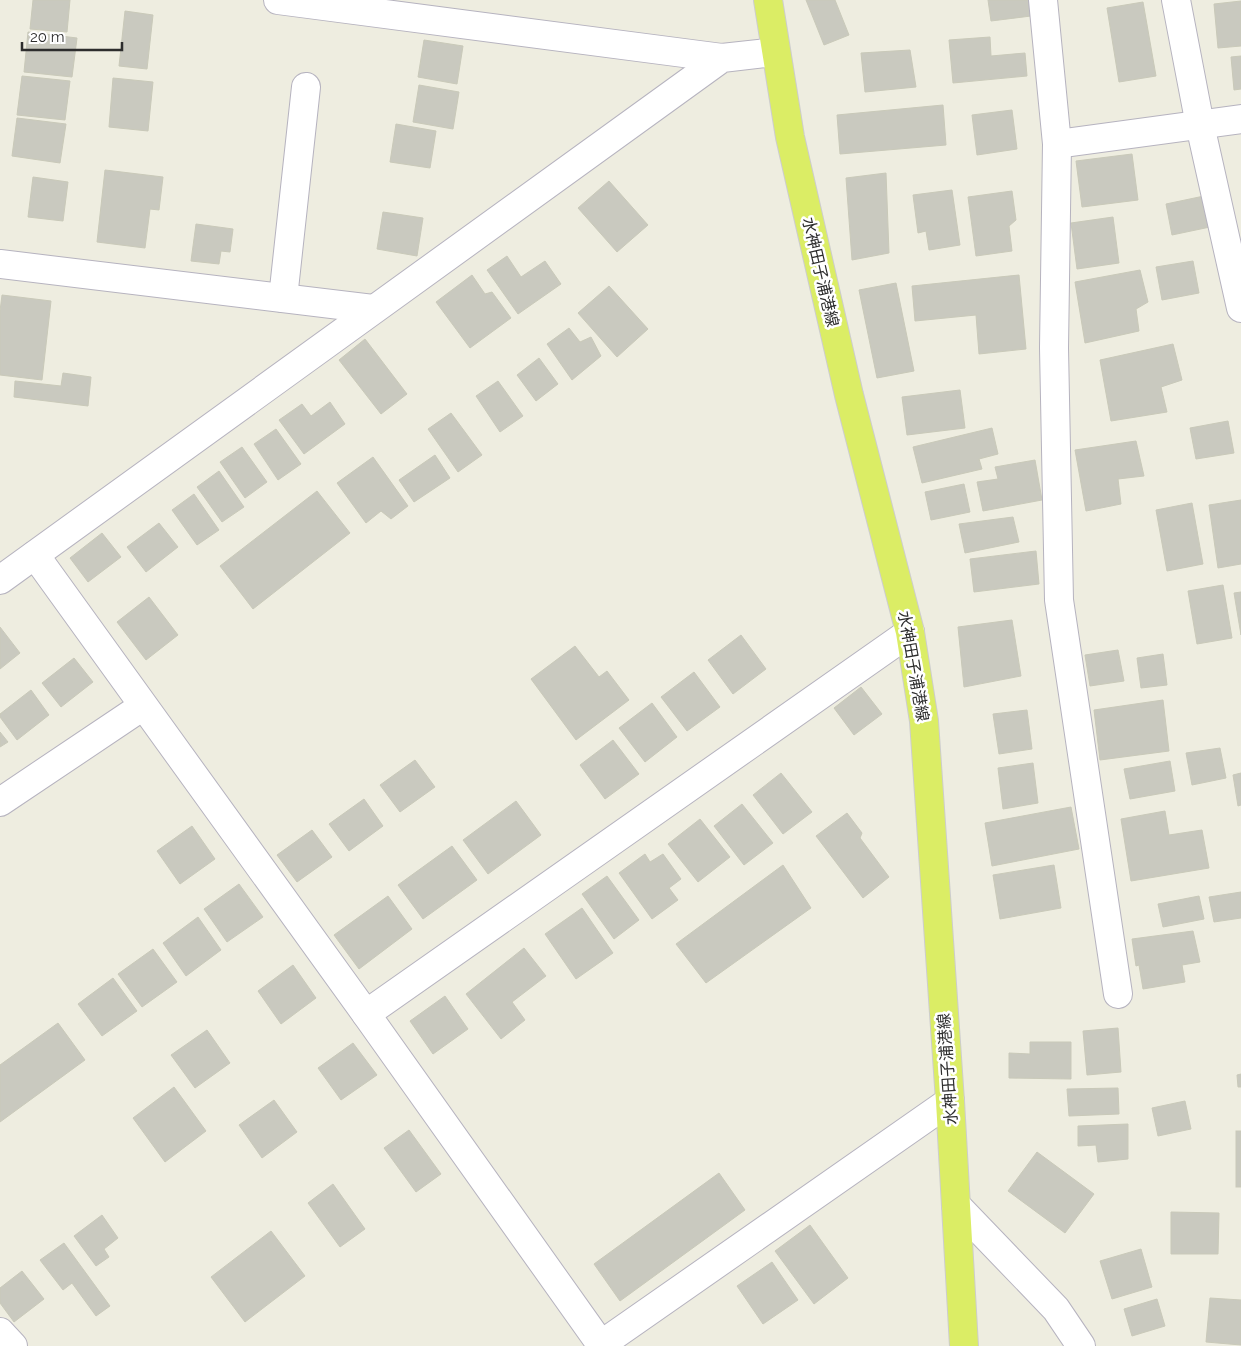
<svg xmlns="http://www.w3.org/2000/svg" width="1241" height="1346" viewBox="0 0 1241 1346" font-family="Raleway,'Noto Sans JP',sans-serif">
<rect width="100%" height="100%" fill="#eeede0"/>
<g fill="#c9c9bf" stroke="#c9c9b9">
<polygon points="33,0 70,0 67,32 30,29"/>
<polygon points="806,0 835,0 849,35 824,45"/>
<polygon points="988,0 1029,0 1031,16 991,21"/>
<polygon points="1241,1 1241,46 1218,48 1214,4"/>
<polygon points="1143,2 1156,76 1119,82 1107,8"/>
<polygon points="125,11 153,15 147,69 119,66"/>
<polygon points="28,32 77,38 72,77 24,72"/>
<polygon points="990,37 991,56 1025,53 1027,76 953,83 949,40"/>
<polygon points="424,40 463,46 457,84 418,77"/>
<polygon points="910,50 916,87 865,92 861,53"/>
<polygon points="1241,56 1241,89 1234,90 1231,57"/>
<polygon points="22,76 70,81 65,120 17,115"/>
<polygon points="113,78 153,82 148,131 109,127"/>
<polygon points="419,85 459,92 453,129 413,122"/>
<polygon points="943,105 946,145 840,154 837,115"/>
<polygon points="1012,110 1017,149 977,155 972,115"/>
<polygon points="17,118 66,124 60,163 12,156"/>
<polygon points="396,124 436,131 430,168 390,162"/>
<polygon points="1132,154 1138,200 1082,207 1076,161"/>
<polygon points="105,170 163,177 159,210 150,209 145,248 97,242"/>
<polygon points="886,173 889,253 852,260 846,178"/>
<polygon points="33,177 68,182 63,221 28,217"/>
<polygon points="609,181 648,225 617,252 578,208"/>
<polygon points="952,190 960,245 929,250 926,231 918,233 913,195"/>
<polygon points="1012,191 1016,220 1009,226 1012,251 976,256 968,197"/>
<polygon points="1204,196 1210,227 1172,235 1166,204"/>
<polygon points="383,212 423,218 417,256 377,249"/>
<polygon points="1113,217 1119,263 1077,269 1071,223"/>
<polygon points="196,224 233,229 230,252 221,251 219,264 191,261"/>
<polygon points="507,256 521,277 545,261 561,284 518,314 487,270"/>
<polygon points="1193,261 1199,293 1162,300 1156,267"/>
<polygon points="1140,270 1148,302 1136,309 1139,331 1085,343 1075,282"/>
<polygon points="472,275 485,294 492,292 511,318 470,348 436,302"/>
<polygon points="1019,275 1026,349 979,354 976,315 915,321 912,286"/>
<polygon points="896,283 914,371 877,378 859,290"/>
<polygon points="609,286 648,329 617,357 578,313"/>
<polygon points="2,295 51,301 42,380 0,375 0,311"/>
<polygon points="569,328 580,342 591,337 601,356 572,380 547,344"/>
<polygon points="365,339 407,394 381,414 339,360"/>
<polygon points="1173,344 1182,380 1161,387 1167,412 1111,421 1100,360"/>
<polygon points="539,358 558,384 536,401 517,375"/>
<polygon points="63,373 91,377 88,406 14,397 15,381 61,386"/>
<polygon points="498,381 523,416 500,432 476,396"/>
<polygon points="960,390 965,428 907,435 902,397"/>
<polygon points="330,402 345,424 304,454 279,420 302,404 311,416"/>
<polygon points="451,413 482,455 458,472 428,429"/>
<polygon points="1228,421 1234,453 1196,459 1190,428"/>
<polygon points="992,428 998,454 979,459 982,469 922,483 913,447"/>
<polygon points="276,429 301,464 278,480 254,444"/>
<polygon points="1136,441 1144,476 1118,479 1121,504 1086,511 1075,450"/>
<polygon points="242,447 267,482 245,498 220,462"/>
<polygon points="435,455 450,478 414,502 399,480"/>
<polygon points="373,457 408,506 391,519 381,511 366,523 337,483"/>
<polygon points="1035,460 1042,500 983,511 977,482 998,479 995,467"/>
<polygon points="219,471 244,507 222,522 197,487"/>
<polygon points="964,484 970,512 931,520 925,492"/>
<polygon points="317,491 350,533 253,609 220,566"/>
<polygon points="194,494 219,530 197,545 172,510"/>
<polygon points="1241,500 1241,564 1218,568 1209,505"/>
<polygon points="1192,503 1203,564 1167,571 1156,510"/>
<polygon points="1013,517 1019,542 965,553 959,524"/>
<polygon points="159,523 178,547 146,572 127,547"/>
<polygon points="102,533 121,557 88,582 70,558"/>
<polygon points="1036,551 1039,584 974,592 970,559"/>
<polygon points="1223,585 1232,638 1197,644 1188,591"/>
<polygon points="1241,592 1241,635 1234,593"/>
<polygon points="149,597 178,635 146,660 117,622"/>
<polygon points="1012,620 1021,676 964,687 958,627"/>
<polygon points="0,627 20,653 0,669"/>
<polygon points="741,635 766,669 733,694 708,660"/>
<polygon points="575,646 599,677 607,671 629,700 576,740 531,679"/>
<polygon points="1118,650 1124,681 1090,686 1085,655"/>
<polygon points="1163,654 1167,685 1141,688 1137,658"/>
<polygon points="74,658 93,682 61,707 42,683"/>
<polygon points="694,672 720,707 687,731 661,697"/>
<polygon points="861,687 882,714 854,735 834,708"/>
<polygon points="31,690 49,715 17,740 0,717 0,714"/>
<polygon points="1163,700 1169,751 1100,760 1094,710"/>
<polygon points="652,703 677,737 645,762 619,728"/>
<polygon points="1027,710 1032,749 999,754 993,714"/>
<polygon points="0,732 8,742 0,747"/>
<polygon points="613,740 639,774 605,799 580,765"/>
<polygon points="1220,748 1226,778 1192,785 1186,753"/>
<polygon points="415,760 435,787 400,812 380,785"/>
<polygon points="1170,761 1175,791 1130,799 1124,769"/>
<polygon points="1033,763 1038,803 1003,809 998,768"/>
<polygon points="781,773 812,812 783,834 753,795"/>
<polygon points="1241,773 1241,805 1238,806 1233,775"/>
<polygon points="364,799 383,826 349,851 329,824"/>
<polygon points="516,801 541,835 488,874 463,840"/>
<polygon points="742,804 773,843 744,865 714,826"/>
<polygon points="1071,807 1079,849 992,866 985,823"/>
<polygon points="1165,811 1169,835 1202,830 1209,868 1131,881 1121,819"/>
<polygon points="847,813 862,833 860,838 889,877 863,898 816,836"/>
<polygon points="700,819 730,857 698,882 668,844"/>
<polygon points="192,826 215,859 180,884 157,851"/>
<polygon points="312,830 332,857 297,882 277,855"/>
<polygon points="452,846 477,880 423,919 398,885"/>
<polygon points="645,854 650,862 663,854 681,879 669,888 678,900 652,919 619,873"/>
<polygon points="783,865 811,908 706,983 676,944"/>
<polygon points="1054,865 1061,908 1000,919 993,875"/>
<polygon points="607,876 639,920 614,939 582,894"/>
<polygon points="239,884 263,917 227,942 204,909"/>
<polygon points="1241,892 1241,918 1214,922 1209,897"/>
<polygon points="388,896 412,929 359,969 334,935"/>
<polygon points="1199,896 1204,919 1163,927 1158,904"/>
<polygon points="582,908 613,953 576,979 545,934"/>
<polygon points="198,917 221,950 186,976 163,943"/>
<polygon points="1193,931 1200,962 1182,965 1185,982 1143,989 1139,965 1136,966 1132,939"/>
<polygon points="524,948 546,976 512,1002 525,1020 501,1039 466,994"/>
<polygon points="153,949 177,982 142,1007 118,974"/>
<polygon points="293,965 316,998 281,1024 258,991"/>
<polygon points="113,978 137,1011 102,1036 78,1004"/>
<polygon points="445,996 468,1029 433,1054 410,1021"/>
<polygon points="58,1023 85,1060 0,1122 0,1065"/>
<polygon points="1118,1028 1121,1072 1087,1075 1083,1031"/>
<polygon points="207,1030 230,1063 195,1088 171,1055"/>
<polygon points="1030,1042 1071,1042 1071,1079 1009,1078 1009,1053 1030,1054"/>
<polygon points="353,1043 377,1075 341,1100 318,1068"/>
<polygon points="1241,1074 1241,1087 1238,1087 1237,1075"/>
<polygon points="174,1087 206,1131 165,1162 133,1118"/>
<polygon points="1118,1088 1119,1114 1069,1116 1067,1089"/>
<polygon points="274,1100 297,1132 262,1158 239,1125"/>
<polygon points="1185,1101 1191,1129 1158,1136 1152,1108"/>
<polygon points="1128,1124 1128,1159 1098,1162 1096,1145 1078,1146 1078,1126"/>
<polygon points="409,1130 441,1174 416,1192 384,1148"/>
<rect x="1236" y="1131" width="5" height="56"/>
<polygon points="1037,1152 1094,1194 1065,1233 1008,1191"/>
<polygon points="719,1173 745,1210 620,1301 594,1264"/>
<polygon points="333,1184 365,1229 340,1247 308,1203"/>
<polygon points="1171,1212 1219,1213 1218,1254 1171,1254"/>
<polygon points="102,1215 118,1238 104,1249 109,1257 96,1266 74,1236"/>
<polygon points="810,1225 848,1278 814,1304 775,1251"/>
<polygon points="271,1231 305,1276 245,1322 211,1277"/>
<polygon points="64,1243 110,1306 96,1316 72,1283 63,1290 40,1260"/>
<polygon points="1141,1249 1152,1287 1112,1299 1100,1261"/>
<polygon points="772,1262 798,1300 763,1324 737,1286"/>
<polygon points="22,1271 44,1299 14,1322 0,1303 0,1288"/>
<polygon points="1210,1298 1241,1300 1241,1345 1206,1342"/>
<polygon points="1157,1299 1165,1326 1132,1336 1124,1309"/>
</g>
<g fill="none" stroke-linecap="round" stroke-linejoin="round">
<g stroke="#b6b3bf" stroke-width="30">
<g id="minor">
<polyline points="278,0 722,58"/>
<polyline points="1043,0 1057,144 1054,348 1059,600 1118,994"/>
<polyline points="1176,0 1200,125 1241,308"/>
<polyline points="1057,144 1241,119"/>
<polyline points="0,264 373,309"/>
<polyline points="283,298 306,87"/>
<polyline points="35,555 366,1014 602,1346"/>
<polyline points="0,580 722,58 775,52"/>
<polyline points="0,802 143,706"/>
<polyline points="366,1014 910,632"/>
<polyline points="956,1205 1056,1309 1081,1346"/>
<polyline points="0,1332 13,1346"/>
<polyline points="599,1346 950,1101"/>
</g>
</g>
<g stroke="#cdcdcd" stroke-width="30">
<polyline id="major" points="768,0 790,137 849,395 910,632 924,721 950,1101 964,1346"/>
</g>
<use href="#minor" stroke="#fff" stroke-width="28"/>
<use href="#major" stroke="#dbed65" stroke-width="28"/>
</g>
<g text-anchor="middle" stroke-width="5" stroke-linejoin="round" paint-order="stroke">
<g font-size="16" fill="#2d2d2d" stroke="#fff">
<text transform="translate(821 272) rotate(77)" y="6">水神田子浦港線</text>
<text transform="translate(914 666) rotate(80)" y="6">水神田子浦港線</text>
<text transform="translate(947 1069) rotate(-94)" y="6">水神田子浦港線</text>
</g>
</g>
<path d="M22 42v8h100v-8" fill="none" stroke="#2d2d2d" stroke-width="2.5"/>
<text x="30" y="42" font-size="15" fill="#2d2d2d" stroke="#ffffff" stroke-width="4" paint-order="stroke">20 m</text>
</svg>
